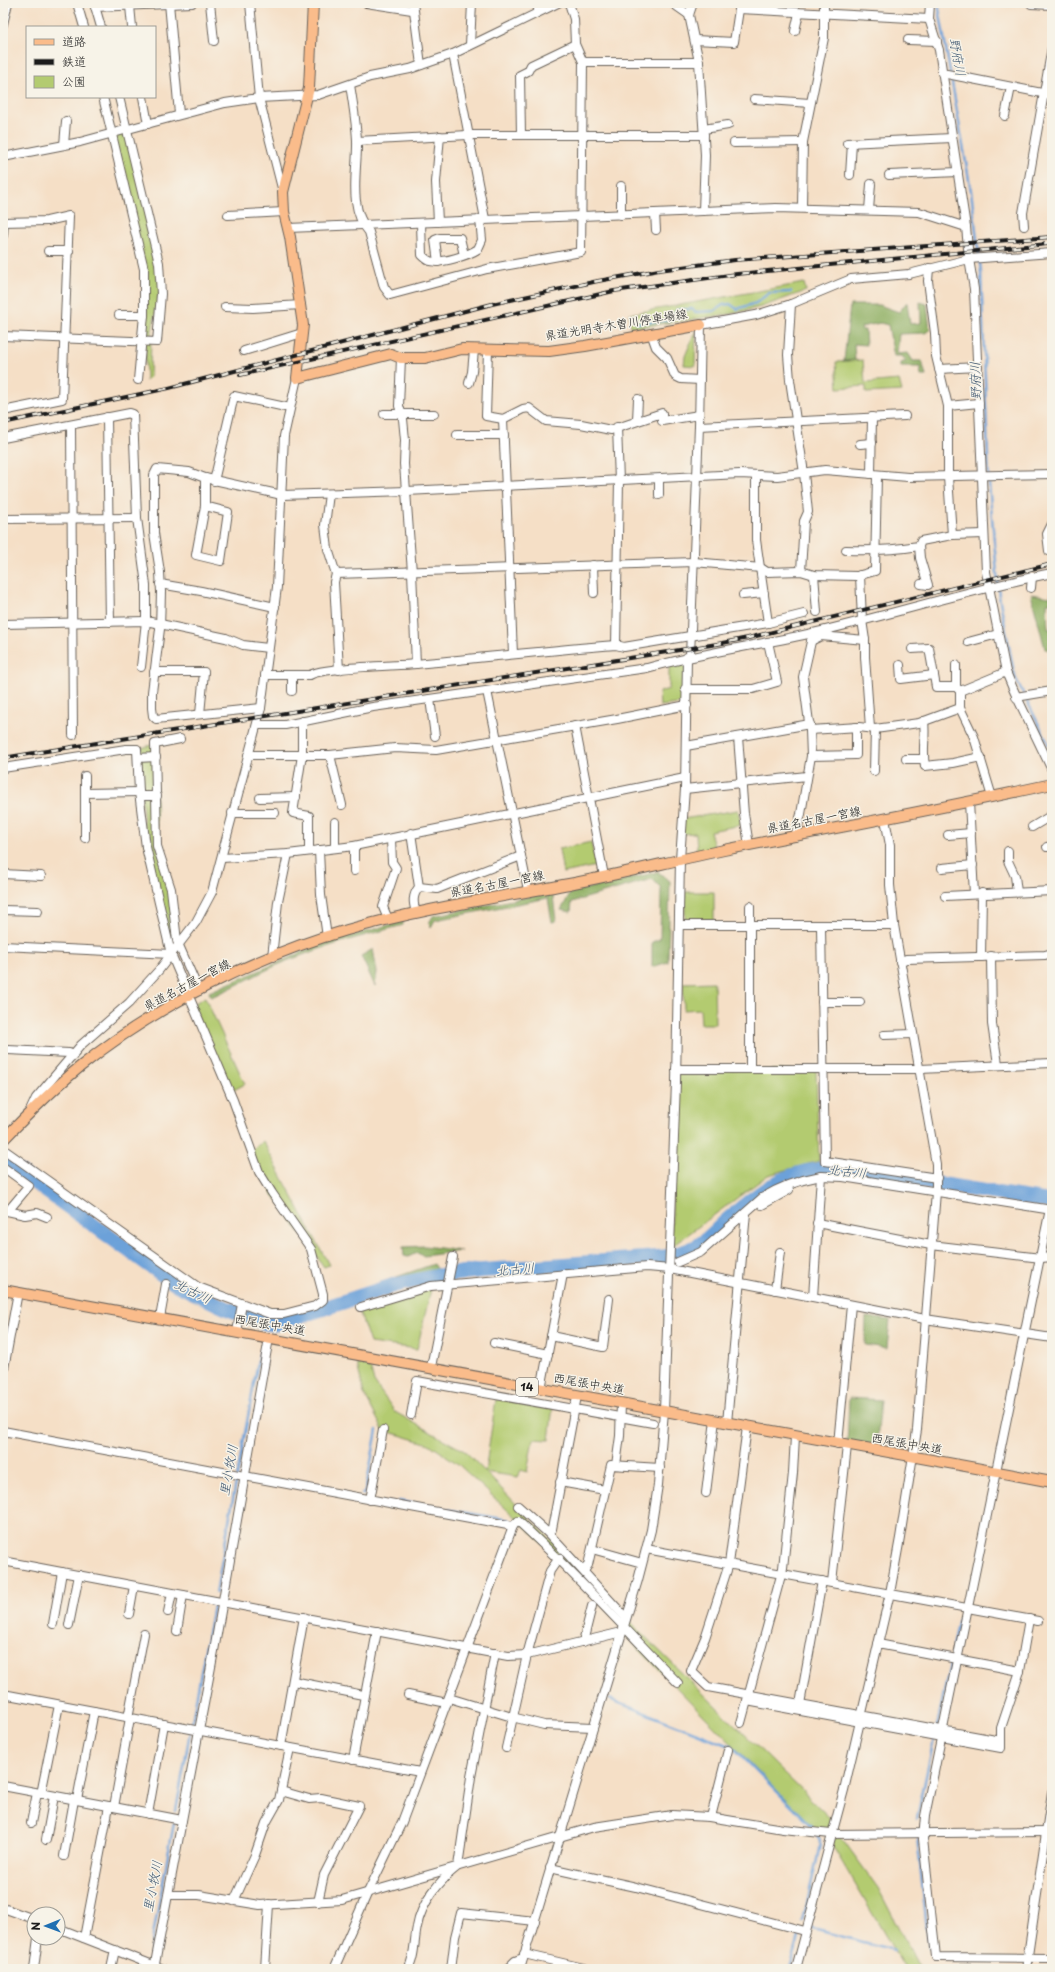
<svg xmlns="http://www.w3.org/2000/svg" width="1055" height="1972" viewBox="0 0 1055 1972" font-family="'Playpen Sans','Klee One',sans-serif">
<rect width="100%" height="100%" fill="#f7f3e8"/>
<filter id="ink" filterUnits="userSpaceOnUse"><feTurbulence type="fractalNoise" baseFrequency=".025" numOctaves="2"/><feDisplacementMap in="SourceGraphic" scale="8" xChannelSelector="R" yChannelSelector="G"/><feConvolveMatrix kernelMatrix="1 2 1 2 8 2 1 2 1" color-interpolation-filters="sRGB"/></filter>
<filter id="wash" filterUnits="userSpaceOnUse"><feTurbulence type="fractalNoise" baseFrequency=".012" numOctaves="4" result="noise"/><feDisplacementMap in="SourceGraphic" scale="16" xChannelSelector="R" yChannelSelector="G"/><feGaussianBlur stdDeviation="0.9" result="paint"/><feColorMatrix in="noise" values="0 0 0 0 0 0 0 0 0 0 0 0 0 0 0 0 0 1.4 0 .05"/><feComposite in="paint" operator="in"/></filter>
<g filter="url(#wash)">
<rect width="100%" height="100%" fill="#f5dfc6"/>
<g fill="#b3cb70" stroke="#687446">
<polygon points="127,130 162,280 151,336 150,377 146,381 144,269 111,135"/>
<polygon points="804,283 806,291 761,307 730,314 631,328 629,314"/>
<polygon points="696,330 695,366 684,365 685,356"/>
<polygon points="863,360 865,383 899,380 902,391 866,393 866,386 838,388 836,362"/>
<polygon points="687,662 687,703 660,706 659,692 669,689 669,665"/>
<polygon points="155,744 157,846 168,879 177,941 171,954 146,847 137,749"/>
<polygon points="738,810 741,825 710,831 714,847 697,852 696,833 682,834 683,819"/>
<polygon points="591,842 596,866 563,873 559,849"/>
<polygon points="685,892 714,892 714,920 685,919"/>
<polygon points="714,982 715,1024 701,1024 700,1009 684,1010 683,983"/>
<polygon points="205,997 245,1084 232,1091 192,1005"/>
<polygon points="676,1069 816,1070 819,1161 768,1175 671,1247"/>
<polygon points="263,1141 329,1265 324,1267 272,1193 250,1151"/>
<polygon points="431,1289 417,1349 370,1343 359,1311"/>
<polygon points="357,1364 370,1366 374,1382 395,1412 466,1452 626,1618 835,1823 831,1834 818,1832 622,1632 623,1627 562,1561 458,1464 429,1444 383,1430 364,1394"/>
<polygon points="496,1399 553,1406 549,1440 533,1439 527,1472 521,1470 518,1477 485,1472"/>
<polygon points="841,1837 878,1888 920,1969 905,1969 832,1845 834,1838"/>
</g>
<g fill="#8eaf62" stroke="#55663f">
<polygon points="907,302 910,324 921,323 920,302 927,304 930,330 925,333 899,334 897,354 908,353 913,361 922,361 926,376 921,376 920,367 901,367 901,363 906,361 902,356 894,356 888,325 880,323 861,327 862,330 865,330 866,345 854,344 855,360 844,361 850,305 879,305 899,312"/>
<polygon points="1052,574 1052,603 1047,603 1048,629 1052,629 1050,650 1045,649 1031,594 1051,597 1051,576"/>
<polygon points="658,872 670,881 668,962 652,967 652,942 660,939 661,888 652,879 572,902 571,912 561,910 571,892"/>
<polygon points="547,893 553,896 556,921 552,922 548,898 435,920 431,927 429,923 433,916"/>
<path d="M403 921V925C359 937 316 948 275 966 253 976 233 988 211 997L209 992 319 945Z"/>
<polygon points="373,949 377,972 375,986 361,956"/>
<polygon points="425,1246 461,1251 424,1256 417,1253 408,1257 404,1256 403,1247"/>
<polygon points="434,1264 438,1270 364,1292 362,1289"/>
<polygon points="866,1317 890,1320 887,1348 865,1345"/>
<polygon points="849,1398 881,1400 876,1451 847,1446"/>
</g>
<g fill="none" stroke-linecap="round" stroke-linejoin="round">
<g stroke="#6ca1d9" stroke-width="2.5">
<polyline points="938,3 971,191 981,272 989,484 999,596 1015,677 1052,751"/>
<polyline points="636,323 670,320 677,310 692,309 696,312 714,311 723,305 730,304 737,309 756,303 769,293 791,292"/>
<polyline points="362,1494 364,1494 366,1488 377,1430"/>
<polyline points="399,1501 509,1520"/>
<polyline points="216,1593 260,1350"/>
<polyline points="952,1653 959,1618"/>
<polyline points="609,1699 733,1747 811,1826"/>
<polyline points="192,1722 213,1606"/>
<polyline points="937,1726 951,1660"/>
<polyline points="176,1811 190,1732"/>
<polyline points="917,1818 934,1739"/>
<polyline points="917,1836 929,1948"/>
<polyline points="803,1921 819,1849 820,1840 817,1835"/>
<polyline points="809,1928 894,1950"/>
<polyline points="150,1952 174,1823"/>
<polyline points="790,1969 800,1933"/>
</g>
<path stroke="#6ca1d9" stroke-width="15" d="M3 1160 174 1283 226 1308 265 1323 275 1324 395 1285 438 1276 476 1271 664 1257C676 1254 689 1252 699 1245 709 1238 718 1228 727 1220 764 1188 791 1166 843 1169L1052 1202"/>
</g>
</g>
<g filter="url(#ink)">
<g fill="none" stroke-linecap="round" stroke-linejoin="round">
<g stroke="#686058" stroke-width="10">
<g id="minor">
<polyline points="77,3 84,27"/>
<polyline points="94,3 101,27"/>
<polyline points="169,3 179,114"/>
<polyline points="210,3 214,41"/>
<polyline points="250,3 259,98 283,192"/>
<polyline points="366,3 412,10"/>
<polyline points="413,3 421,65"/>
<polyline points="536,3 539,11"/>
<polyline points="672,3 689,15"/>
<polyline points="693,3 689,15 699,62 705,155 703,211"/>
<polyline points="930,3 929,19 939,50 966,227 969,259 974,289 986,572 1006,672 1014,691 1052,770"/>
<polyline points="1031,4 1052,5"/>
<polyline points="130,6 132,27"/>
<polyline points="95,7 192,3"/>
<polyline points="739,9 929,19"/>
<polyline points="3,24 8,3"/>
<polyline points="795,31 799,13"/>
<polyline points="695,40 734,42 740,3"/>
<polyline points="908,40 937,41"/>
<polyline points="470,45 472,3"/>
<polyline points="453,54 485,219"/>
<polyline points="583,62 699,62"/>
<polyline points="942,73 1052,95"/>
<path d="M350 85C353 103 356 121 357 140 358 170 347 207 369 232L384 287 390 295 487 269 581 252 583 62 575 44 574 19 569 3"/>
<polyline points="103,97 144,269 144,315 138,380"/>
<polyline points="143,97 148,124"/>
<polyline points="754,99 810,103"/>
<polyline points="1005,116 1011,87"/>
<polyline points="704,129 728,125"/>
<polyline points="521,135 520,75 528,71 531,65 575,44"/>
<polyline points="357,141 468,135 704,135"/>
<polyline points="734,143 803,142"/>
<polyline points="847,143 952,138"/>
<polyline points="64,145 66,121"/>
<polyline points="3,157 80,142 225,103 259,98 318,95 370,77 410,69 453,54 558,3"/>
<polyline points="850,175 852,143"/>
<polyline points="889,175 958,172"/>
<polyline points="621,186 621,215"/>
<polyline points="802,208 803,142 824,38 824,3"/>
<polyline points="869,210 871,184"/>
<polyline points="655,213 656,230"/>
<polyline points="228,215 284,212"/>
<polyline points="3,222 47,221 69,216 62,399 3,411"/>
<polyline points="438,222 436,182 440,136"/>
<path d="M421 223 422 255C424 257 427 260 430 261 441 264 469 255 478 249L482 240 480 219"/>
<polyline points="1024,226 1023,213 1052,47"/>
<polyline points="288,228 776,208 919,212 966,227"/>
<polyline points="3,235 4,222"/>
<polyline points="48,251 69,251"/>
<polyline points="438,262 435,240 440,238 460,238 464,255"/>
<polyline points="929,268 928,281 935,333 936,356 948,406 948,477 952,535"/>
<polyline points="791,304 788,355 790,380 804,473 808,512 804,521 801,571"/>
<polyline points="225,307 253,308 301,305"/>
<polyline points="119,315 144,315"/>
<polyline points="651,333 656,347 667,358 675,376 681,379 700,380"/>
<polyline points="3,336 157,342 161,294 159,263 119,97"/>
<polyline points="488,350 486,416 503,419 523,409 529,408 546,421 581,424 611,430 662,413 662,421 699,415"/>
<polyline points="244,351 302,333"/>
<polyline points="401,358 399,406 403,419 405,440 404,464 412,572 416,664"/>
<polyline points="939,369 978,367"/>
<polyline points="469,383 472,372 474,350"/>
<polyline points="948,406 979,403"/>
<polyline points="384,414 434,414"/>
<polyline points="107,417 110,622"/>
<polyline points="503,419 513,654"/>
<polyline points="637,420 638,399"/>
<polyline points="71,425 73,735"/>
<polyline points="699,426 905,416"/>
<polyline points="457,435 504,435"/>
<polyline points="3,438 130,413 133,414 137,518 146,585 146,621 141,667"/>
<polyline points="860,444 872,443"/>
<polyline points="871,474 872,417"/>
<polyline points="756,476 756,540 768,623"/>
<polyline points="659,479 659,495"/>
<polyline points="214,481 234,396 290,408"/>
<polyline points="329,494 325,525 328,549 336,574 334,582 339,670"/>
<polyline points="205,506 228,512 221,561 196,555 205,506 205,478"/>
<polyline points="3,519 137,518"/>
<polyline points="919,546 920,558 928,585 921,584"/>
<path d="M846 550C871 551 894 550 919 546L921 541 952 535 984 534"/>
<polyline points="1049,551 1047,534 1052,524"/>
<polyline points="593,565 594,593"/>
<polyline points="336,574 694,562 761,568 767,572 801,571 814,575 857,576 875,571 877,475"/>
<polyline points="814,575 817,612"/>
<polyline points="860,575 862,620 865,640 865,657 870,728"/>
<polyline points="160,584 201,591 275,607"/>
<polyline points="1031,588 1032,577"/>
<polyline points="743,595 764,593"/>
<polyline points="3,624 146,621 226,638 243,645 268,648"/>
<polyline points="811,641 821,636 865,640"/>
<polyline points="968,642 998,634"/>
<polyline points="616,645 619,481 617,427"/>
<polyline points="912,649 929,648 936,687 956,687 960,691"/>
<polyline points="690,656 699,426 701,325 756,315 791,304 851,279 909,274 969,259 1052,253"/>
<polyline points="900,665 901,679 934,675"/>
<polyline points="956,665 956,687"/>
<polyline points="154,672 204,672 200,714"/>
<path d="M265 675H310C322 667 397 666 416 664 483 658 549 650 616 645L624 647 768 623 804 614"/>
<polyline points="292,675 292,691"/>
<polyline points="685,689 753,689 777,682 768,642"/>
<polyline points="487,691 528,890"/>
<polyline points="1016,697 1052,691"/>
<polyline points="430,699 435,736"/>
<polyline points="261,708 156,719 153,716 152,708 152,692 160,629 161,592 160,572 154,533 154,475 157,469 189,472 205,478 282,495 407,491 740,474 777,476 825,470 908,477 1052,474"/>
<path d="M924 721C926 737 922 750 925 766L953 763 981 757"/>
<path d="M257 725H285L373 707 647 668C702 653 758 645 813 633 893 614 972 589 1052 573"/>
<polyline points="575,726 604,876"/>
<polyline points="810,730 859,727 875,729 919,723 960,708"/>
<polyline points="738,737 744,814 749,845"/>
<polyline points="180,739 155,744 157,846 171,889 177,941 199,991"/>
<polyline points="686,746 810,724"/>
<polyline points="248,755 302,755 302,721"/>
<polyline points="330,755 342,805"/>
<polyline points="811,756 856,755 856,727"/>
<polyline points="138,758 156,757"/>
<polyline points="906,759 924,759"/>
<polyline points="3,768 126,749 137,749 139,792 146,847 171,954 233,1100 259,1172 272,1193 311,1249 323,1294 323,1300 315,1306 284,1314 270,1314 198,1287 3,1149"/>
<polyline points="874,771 875,729"/>
<polyline points="85,776 85,793"/>
<polyline points="685,789 807,776"/>
<polyline points="140,796 157,796"/>
<polyline points="992,797 974,737 960,708 960,691 1006,672"/>
<polyline points="260,798 296,797"/>
<polyline points="969,802 974,894"/>
<polyline points="232,813 275,813"/>
<polyline points="1032,827 1052,815"/>
<path d="M411 833 419 887C412 896 413 902 416 913"/>
<polyline points="948,835 971,833"/>
<polyline points="795,837 801,814 811,756 810,730 803,677 813,633"/>
<polyline points="85,838 85,793 139,792"/>
<polyline points="1047,847 1052,846"/>
<polyline points="335,848 335,822"/>
<polyline points="319,850 321,895 327,937"/>
<polyline points="309,851 309,816 293,813 302,755 330,755 395,748 436,750 617,719 687,705"/>
<polyline points="1008,851 1008,861 1015,876 1017,892"/>
<polyline points="222,858 288,854 354,846 685,778"/>
<polyline points="942,868 973,865"/>
<polyline points="354,871 354,846"/>
<polyline points="3,874 41,876"/>
<polyline points="419,887 437,889 521,856"/>
<polyline points="945,896 1052,891"/>
<polyline points="750,906 750,1069"/>
<polyline points="3,910 38,911"/>
<polyline points="388,919 383,907 396,868 392,862 391,839"/>
<polyline points="680,925 894,925"/>
<polyline points="821,926 825,1161 937,1178"/>
<polyline points="3,946 171,954"/>
<polyline points="991,956 992,1024 998,1064"/>
<polyline points="272,957 278,902 288,854"/>
<polyline points="981,957 982,893"/>
<polyline points="900,962 906,959 1045,955 1052,953"/>
<polyline points="822,1002 860,1002"/>
<polyline points="884,1035 913,1034"/>
<polyline points="8,1050 69,1053 73,1056"/>
<polyline points="676,1069 920,1069 1052,1063"/>
<polyline points="30,1111 36,1098 81,1045 129,1003 159,970 196,922 212,892 261,708 277,587 284,436 297,378"/>
<polyline points="3,1167 29,1186 8,1211"/>
<polyline points="762,1205 789,1190"/>
<polyline points="1050,1209 925,1816 923,1839 936,1957 1052,1958"/>
<polyline points="3,1210 25,1215 37,1213 47,1217"/>
<polyline points="817,1223 931,1245 1041,1258 1052,1257"/>
<path d="M678 1262 701 1252 762 1198C781 1186 799 1180 821 1176"/>
<polyline points="775,1290 780,1252"/>
<polyline points="813,1297 821,1176 843,1177 1052,1210"/>
<polyline points="361,1307 431,1286 647,1267 670,1269 925,1319 1052,1338"/>
<polyline points="160,1318 166,1284"/>
<polyline points="237,1332 242,1304"/>
<polyline points="551,1336 603,1347 609,1299"/>
<polyline points="494,1343 548,1354"/>
<polyline points="431,1367 453,1257"/>
<polyline points="3,1374 18,1292"/>
<polyline points="541,1389 563,1274"/>
<polyline points="411,1415 417,1381 653,1423"/>
<polyline points="727,1423 746,1213"/>
<polyline points="747,1427 729,1564 705,1638 691,1671 708,1687 1001,1741"/>
<polyline points="3,1431 513,1526"/>
<polyline points="838,1444 851,1305"/>
<polyline points="616,1465 620,1436 621,1403"/>
<polyline points="560,1482 605,1490"/>
<polyline points="706,1493 715,1420"/>
<polyline points="370,1500 383,1430"/>
<polyline points="518,1506 548,1533 626,1618"/>
<polyline points="548,1533 552,1529 577,1396"/>
<polyline points="592,1549 642,1563"/>
<polyline points="646,1549 1038,1621"/>
<polyline points="3,1561 508,1656 527,1655 622,1632"/>
<polyline points="584,1571 588,1565 611,1465 660,1468"/>
<polyline points="832,1582 847,1446"/>
<polyline points="168,1612 172,1593"/>
<polyline points="129,1614 134,1586"/>
<polyline points="53,1624 62,1572"/>
<polyline points="69,1625 79,1575"/>
<polyline points="177,1631 183,1595"/>
<polyline points="583,1642 592,1606"/>
<polyline points="878,1644 1020,1671"/>
<polyline points="293,1681 363,1695"/>
<polyline points="3,1694 420,1772"/>
<polyline points="408,1695 447,1703"/>
<polyline points="449,1698 512,1717 544,1725 593,1727"/>
<polyline points="747,1701 1001,1748 1001,1728 1020,1671 1029,1619"/>
<polyline points="800,1704 822,1581"/>
<polyline points="128,1718 144,1634"/>
<polyline points="741,1723 783,1568 793,1473 795,1436"/>
<polyline points="281,1746 304,1617"/>
<polyline points="506,1748 527,1655 550,1571 559,1558"/>
<polyline points="353,1760 377,1631"/>
<polyline points="3,1786 182,1820"/>
<polyline points="281,1791 309,1799 321,1798 359,1806 324,1875 318,1902"/>
<polyline points="41,1794 59,1705"/>
<polyline points="77,1800 94,1711"/>
<polyline points="114,1807 130,1718"/>
<polyline points="148,1814 164,1724"/>
<polyline points="711,1817 728,1750"/>
<polyline points="31,1823 37,1793"/>
<polyline points="46,1840 54,1796"/>
<polyline points="64,1856 74,1800"/>
<polyline points="550,1868 636,1887 805,1931"/>
<polyline points="169,1895 199,1895 260,1905 342,1900 594,1827 672,1815 709,1817 783,1829 831,1834 1052,1832"/>
<polyline points="234,1901 255,1855 266,1823 279,1800 290,1748"/>
<polyline points="3,1908 34,1919"/>
<polyline points="58,1928 163,1969"/>
<polyline points="84,1938 109,1806"/>
<polyline points="524,1954 588,1969"/>
<polyline points="34,1969 38,1938"/>
<polyline points="111,1969 115,1950"/>
<polyline points="154,1969 214,1651 269,1338"/>
<polyline points="265,1969 269,1904"/>
<path d="M334 1969 368 1892 402 1822 513 1526 518 1521C574 1572 625 1629 678 1683"/>
<path d="M408 1969C415 1958 414 1940 417 1927 421 1903 440 1880 458 1866L471 1777 495 1653"/>
<polyline points="451,1969 455,1937 461,1913 535,1921"/>
<polyline points="507,1969 515,1961 523,1958"/>
<polyline points="520,1969 638,1580 651,1530 658,1485 664,1411 676,1082 680,859 685,789 687,657"/>
<polyline points="796,1969 844,1790 890,1593 900,1538 917,1430 936,1192 936,1164 894,925 890,885 890,845 885,819"/>
<polyline points="1026,1969 1052,1792"/>
</g>
</g>
<g stroke="#686058" stroke-width="12">
<g id="major">
<polyline points="313,3 309,88 283,192 284,212 290,237 303,325 297,378 391,354 401,358 425,358 462,349 549,351 585,346 701,325"/>
<path d="M3 1140C28 1114 53 1089 81 1066 154 1007 256 956 347 930 420 909 495 898 569 884 621 874 672 861 724 850 834 828 943 808 1052 784"/>
<polyline points="3,1290 1052,1482"/>
</g>
</g>
<use href="#minor" stroke="#fff" stroke-width="8"/>
<use href="#major" stroke="#fabc8b" stroke-width="10"/>
<g stroke="#1c1c1c" stroke-width="4">
<g id="rail">
<polyline points="240,375 614,291 737,274 1048,244"/>
<polyline points="3,423 169,388 492,304 598,281 659,270 735,260 1052,237"/>
<polyline points="3,758 717,644 748,638 1052,564"/>
</g>
</g>
<use href="#rail" stroke="#f7f3e8" stroke-width="2.5" stroke-dasharray="8" stroke-linecap="butt"/>
</g>
</g>
<g text-anchor="middle" stroke-width="3" stroke-linejoin="round" paint-order="stroke">
<rect fill="#f7f3e8" stroke="#5e5c59" stroke-width="1" x="516" y="1378" width="22" height="18" rx="3"/>
<g font-size="11" font-weight="bold" fill="#1c1c1c">
<text x="527" y="1391">14</text>
</g>
<g font-size="12" fill="#1c1c1c" stroke="#f7f3e8">
<text transform="translate(616 325) rotate(-9)" y="4">県道光明寺木曽川停車場線</text>
<text transform="translate(814 820) rotate(-11)" y="4">県道名古屋一宮線</text>
<text transform="translate(497 884) rotate(-11)" y="4">県道名古屋一宮線</text>
<text transform="translate(187 985) rotate(-28)" y="4">県道名古屋一宮線</text>
<text transform="translate(270 1325) rotate(10)" y="4">西尾張中央道</text>
<text transform="translate(589 1384) rotate(10)" y="4">西尾張中央道</text>
<text transform="translate(907 1444) rotate(10)" y="4">西尾張中央道</text>
</g>
<g font-size="13" font-style="italic" fill="#405871" stroke="#f7f3e8">
<text transform="translate(958 57) rotate(80)" y="5">野府川</text>
<text transform="translate(975 381) rotate(-92)" y="5">野府川</text>
<text transform="translate(847 1171) rotate(6)" y="5">北古川</text>
<text transform="translate(515 1269) rotate(-5)" y="5">北古川</text>
<text transform="translate(193 1291) rotate(26)" y="5">北古川</text>
<text transform="translate(228 1470) rotate(-80)" y="5">里小牧川</text>
<text transform="translate(152 1886) rotate(-79)" y="5">里小牧川</text>
</g>
</g>
<rect width="1055" height="1972" fill="none" stroke="#f7f3e8" stroke-width="16"/>
<rect x="26" y="26" width="130" height="72" fill="#f7f3e8" stroke="#9f9d96"/>
<rect x="34" y="39" width="20" height="6" fill="#fabc8b" stroke="#9f9d96"/>
<text x="62" y="46" font-size="12" fill="#1c1c1c">道路</text>
<rect x="34" y="59" width="20" height="6" fill="#1c1c1c" stroke="#9f9d96"/>
<text x="62" y="66" font-size="12" fill="#1c1c1c">鉄道</text>
<rect x="34" y="76" width="20" height="12" fill="#b3cb70" stroke="#9f9d96"/>
<text x="62" y="86" font-size="12" fill="#1c1c1c">公園</text>
<g transform="translate(46 1926) rotate(269)"><circle r="19" fill="#f7f3e8" stroke="#9f9d96"/>
<path d="M0-3L7 15L0 10L-7 15Z" fill="#1f6fb2"/>
<text y="-6" font-size="11" font-weight="bold" text-anchor="middle" fill="#1c1c1c">N</text>
</g>
</svg>
